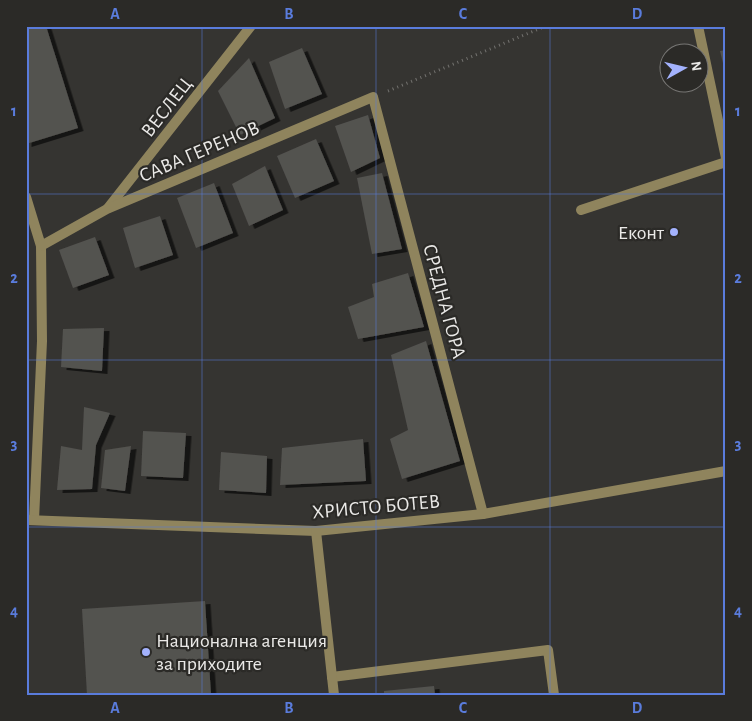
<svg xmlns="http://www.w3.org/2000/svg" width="752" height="721" viewBox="0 0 752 721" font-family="'Alegreya Sans',sans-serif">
<defs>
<filter id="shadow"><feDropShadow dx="5.5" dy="3" stdDeviation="0" flood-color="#0009"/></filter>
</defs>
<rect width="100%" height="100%" fill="#353431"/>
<g fill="#53524f" filter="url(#shadow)">
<polygon points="26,26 46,26 78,128 26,144"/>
<polygon points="302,48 322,94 285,109 269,62"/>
<polygon points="726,50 726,71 725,71 720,51"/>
<polygon points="249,58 275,118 240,135 218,91"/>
<polygon points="368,115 380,158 351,172 335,126"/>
<polygon points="316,139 334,181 295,198 277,156"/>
<polygon points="265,166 283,210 249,226 232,184"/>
<polygon points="382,173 402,249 372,254 357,178"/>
<polygon points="214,183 233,233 196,248 177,198"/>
<polygon points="160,216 173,255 135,268 123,228"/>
<polygon points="95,237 109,275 73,288 59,250"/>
<polygon points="408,273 424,327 358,339 348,307 374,297 372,284"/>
<polygon points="104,328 102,371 61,367 63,329"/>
<polygon points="426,341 460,461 402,479 390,439 408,430 391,355"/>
<polygon points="84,407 110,413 96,445 92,489 57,490 61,446 82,450"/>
<polygon points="143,431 186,433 183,478 141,476"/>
<polygon points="363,439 366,481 280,485 282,448"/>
<polygon points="131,446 125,491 101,488 105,450"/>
<polygon points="221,452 267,456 266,493 219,490"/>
<polygon points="205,601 211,695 87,695 82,609"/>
<polygon points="434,686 435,695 384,695 384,691"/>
</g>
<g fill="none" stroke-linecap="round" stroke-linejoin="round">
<polyline stroke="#73726f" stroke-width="3" stroke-dasharray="1 4" stroke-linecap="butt" points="388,91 546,26"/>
<g stroke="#8f845d" stroke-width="10">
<polyline points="581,210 726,162"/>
<polyline points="332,677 548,650 554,695"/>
</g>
<polyline stroke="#8f845d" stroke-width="10" points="332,677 334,695"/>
<g stroke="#8f845d" stroke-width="10">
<polyline points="698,26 726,158"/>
<polyline points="26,197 41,246 42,341 34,520"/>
<polyline points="108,208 251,26"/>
<polyline points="41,246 107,209 373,97 483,514"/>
<polyline points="26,520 316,531 483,514 726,471"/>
<polyline points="316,531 332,677"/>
</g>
</g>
<path fill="none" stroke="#5a7cdc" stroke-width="1" stroke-opacity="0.55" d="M202 26V695M376 26V695M550 26V695M26 194H726M26 360H726M26 527H726"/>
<g fill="#a3b2fd" stroke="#2b2a27" stroke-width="2">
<circle cx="674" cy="232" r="5"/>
<circle cx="146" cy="652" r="5"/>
</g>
<g text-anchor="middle" stroke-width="4.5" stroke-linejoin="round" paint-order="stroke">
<g font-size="20" fill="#eae9e7" stroke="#2b2a27">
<text transform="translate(166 107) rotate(-52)" y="7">ВЕСЛЕЦ</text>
<text transform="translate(199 151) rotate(-23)" y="7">САВА ГЕРЕНОВ</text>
<text transform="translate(445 301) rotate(75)" y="7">СРЕДНА ГОРА</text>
<text transform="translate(376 506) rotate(-5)" y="7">ХРИСТО БОТЕВ</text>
</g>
<g font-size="20" fill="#eae9e7" stroke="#2b2a27" text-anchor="end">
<text x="664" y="239">Еконт</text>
<text x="156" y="647" text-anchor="start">Национална агенция<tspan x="156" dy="23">за приходите</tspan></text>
</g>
</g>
<rect width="752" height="721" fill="none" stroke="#2b2a27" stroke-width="55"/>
<g transform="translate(684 68) rotate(82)"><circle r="24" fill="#2b2a27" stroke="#777674"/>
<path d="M0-4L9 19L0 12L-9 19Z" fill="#a3b2fd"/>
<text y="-8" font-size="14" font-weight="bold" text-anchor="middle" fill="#eae9e7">N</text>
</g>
<rect x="28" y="28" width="696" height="666" fill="none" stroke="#5a7cdc" stroke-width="2"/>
<g font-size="16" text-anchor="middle" font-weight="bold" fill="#5a7cdc">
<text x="115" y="19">A</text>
<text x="289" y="19">B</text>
<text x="463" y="19">C</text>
<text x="637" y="19">D</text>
<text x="14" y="116">1</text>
<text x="738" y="116">1</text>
<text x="14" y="283">2</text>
<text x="738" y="283">2</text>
<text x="14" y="449">3</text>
<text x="738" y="449">3</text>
<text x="14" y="616">4</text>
<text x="738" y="616">4</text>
<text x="115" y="713">A</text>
<text x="289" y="713">B</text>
<text x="463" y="713">C</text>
<text x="637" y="713">D</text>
</g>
</svg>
